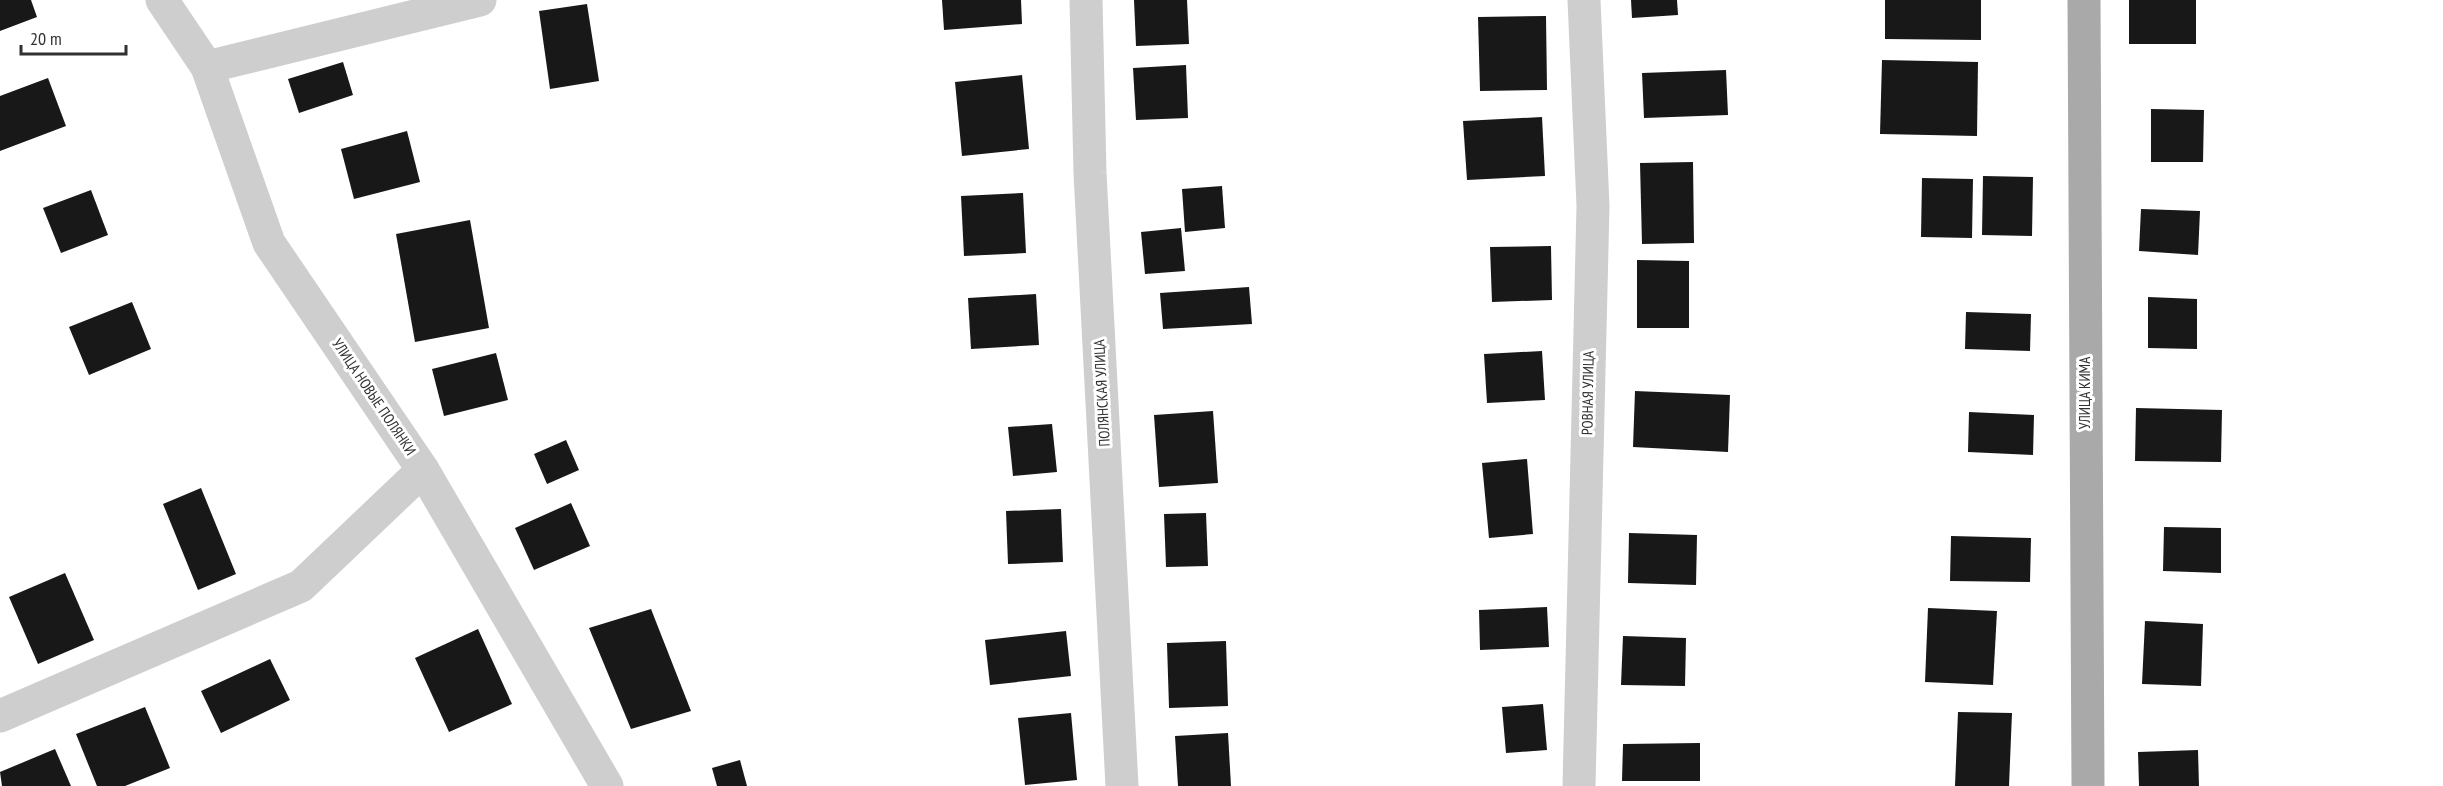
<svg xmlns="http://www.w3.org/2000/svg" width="2443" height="786" viewBox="0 0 2443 786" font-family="'PT Sans Narrow',sans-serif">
<rect width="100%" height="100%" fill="#fff"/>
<g fill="#181818">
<polygon points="0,0 31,0 37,17 0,31"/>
<polygon points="942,0 1021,0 1022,24 944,30"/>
<polygon points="1134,0 1187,0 1189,44 1136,46"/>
<polygon points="1631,0 1677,0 1678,15 1632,18"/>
<polygon points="1885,0 1981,0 1981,40 1885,39"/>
<rect x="2129" y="0" width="67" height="44"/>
<polygon points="587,4 599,81 550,89 539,11"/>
<polygon points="1546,16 1547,90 1480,91 1478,17"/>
<polygon points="1882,60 1978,62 1977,136 1880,134"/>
<polygon points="343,62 353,95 299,113 288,79"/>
<polygon points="1186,65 1188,118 1136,120 1133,68"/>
<polygon points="1726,70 1728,115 1644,118 1642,73"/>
<polygon points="1022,75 1029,149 962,156 955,82"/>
<polygon points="48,78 66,126 0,151 0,96"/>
<polygon points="2151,109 2204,110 2203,162 2151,162"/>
<polygon points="1542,117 1545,176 1467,180 1463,121"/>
<polygon points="407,131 420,182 354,199 341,149"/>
<polygon points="1693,162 1694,243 1642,244 1640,163"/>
<polygon points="1983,176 2033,177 2032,236 1982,235"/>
<polygon points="1922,178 1973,179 1972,238 1921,237"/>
<polygon points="1222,186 1225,228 1185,232 1182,189"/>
<polygon points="91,190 108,235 61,253 43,208"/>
<polygon points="1023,193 1026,253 964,256 961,196"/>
<polygon points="2141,209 2200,211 2198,255 2139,251"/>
<polygon points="470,220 489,328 415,342 396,234"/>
<polygon points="1181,228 1185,271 1145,274 1141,232"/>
<polygon points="1551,246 1552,300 1492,302 1490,247"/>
<polygon points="1637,260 1689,261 1689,328 1637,328"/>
<polygon points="1249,287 1252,324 1163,329 1160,293"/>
<polygon points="1036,294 1039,345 971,349 968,298"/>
<polygon points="2148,297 2197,299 2197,349 2148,348"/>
<polygon points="132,302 151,349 89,375 69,327"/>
<polygon points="1966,312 2031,314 2030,351 1965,349"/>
<polygon points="1542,351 1545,400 1487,403 1484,354"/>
<polygon points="496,353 508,400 444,416 432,369"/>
<polygon points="1635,391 1730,395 1728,452 1633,447"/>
<polygon points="2136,408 2222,410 2221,462 2135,461"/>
<polygon points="1213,411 1218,483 1159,487 1154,415"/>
<polygon points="1969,412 2034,415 2033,455 1968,452"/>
<polygon points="1052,424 1057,472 1013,476 1008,427"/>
<polygon points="566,440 579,470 547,484 534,454"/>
<polygon points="1527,459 1533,534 1489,538 1482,463"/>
<polygon points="201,488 236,574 198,590 163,504"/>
<polygon points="571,503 590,546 534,570 515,528"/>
<polygon points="1061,509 1063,562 1008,564 1006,511"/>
<polygon points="1206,513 1208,566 1166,567 1164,514"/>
<polygon points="2164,527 2221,528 2221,573 2163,571"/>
<polygon points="1629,533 1697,535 1696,585 1628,583"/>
<polygon points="1951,536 2031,538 2030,582 1950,581"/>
<polygon points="65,573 94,640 38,664 9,597"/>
<polygon points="1547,607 1549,647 1480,650 1479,610"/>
<polygon points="1928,608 1997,611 1993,685 1925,682"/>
<polygon points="651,609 691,711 631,729 589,628"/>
<polygon points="2145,621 2203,624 2201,686 2142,684"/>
<polygon points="478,629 512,704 449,732 415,658"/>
<polygon points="1066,631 1071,676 990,685 985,640"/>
<polygon points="1623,636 1686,638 1685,686 1621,685"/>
<polygon points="1226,641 1228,706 1169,708 1167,643"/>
<polygon points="270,659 290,700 221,733 201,691"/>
<polygon points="1543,704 1547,750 1506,753 1502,707"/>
<polygon points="145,707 170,768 125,786 97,786 76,734"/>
<polygon points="1958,712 2012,713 2009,786 1955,786"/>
<polygon points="1071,713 1077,780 1025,785 1018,718"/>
<polygon points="1228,733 1231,786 1178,786 1175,736"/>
<polygon points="1700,743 1700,781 1622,781 1623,744"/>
<polygon points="55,749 71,786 2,786 0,772"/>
<polygon points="2198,750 2199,786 2139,786 2138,752"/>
<polygon points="740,760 747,786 717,786 712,768"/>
</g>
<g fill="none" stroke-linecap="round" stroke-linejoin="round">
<g stroke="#cecece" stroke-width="33">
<polyline points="162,0 207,67 269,243 423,470 607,786"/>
<polyline points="1086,0 1090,173 1122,786"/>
<polyline points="207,67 480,0"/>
<polyline points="0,716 301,586 423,470"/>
<polyline points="1579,786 1593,206 1584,0"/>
</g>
<polyline stroke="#a9a9a9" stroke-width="33" points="2084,0 2088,786"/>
</g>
<g text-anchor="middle" stroke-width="6" stroke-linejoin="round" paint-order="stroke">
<g font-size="15" fill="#313131" stroke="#fff">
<text transform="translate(1102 393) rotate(-93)" y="5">ПОЛЯНСКАЯ УЛИЦА</text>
<text transform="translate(1588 393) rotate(-89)" y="5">РОВНАЯ УЛИЦА</text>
<text transform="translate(2085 393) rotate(-90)" y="5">УЛИЦА КИМА</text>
<text transform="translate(374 397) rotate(56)" y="5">УЛИЦА НОВЫЕ ПОЛЯНКИ</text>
</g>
</g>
<path d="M21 45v9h105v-9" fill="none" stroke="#313131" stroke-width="3"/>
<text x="30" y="45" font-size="18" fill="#313131" stroke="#ffffff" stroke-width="4.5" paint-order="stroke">20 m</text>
</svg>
